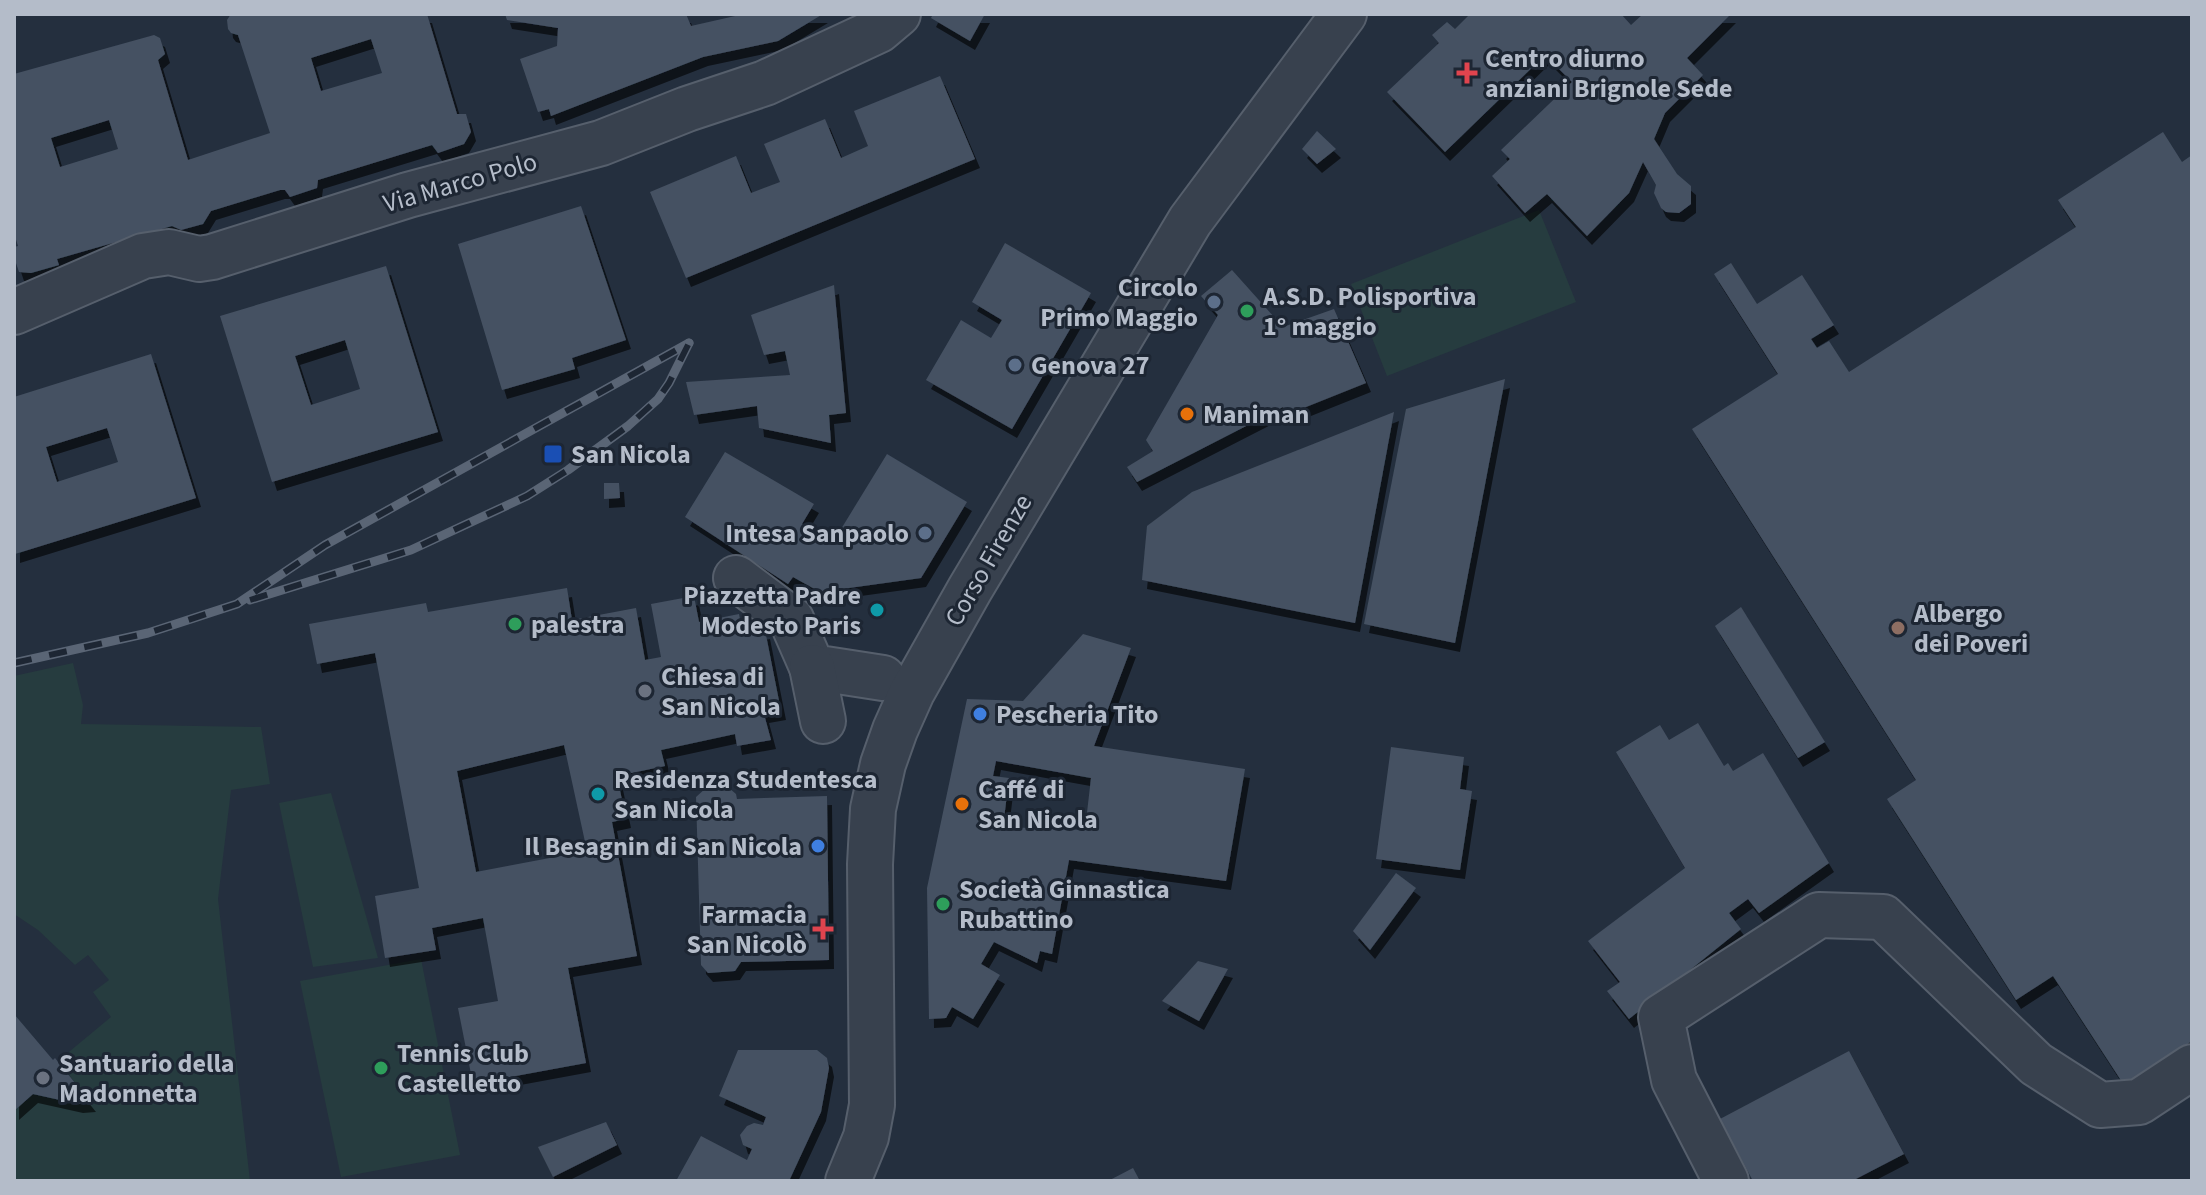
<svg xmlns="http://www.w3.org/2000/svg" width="2206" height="1195" viewBox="0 0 2206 1195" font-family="'Source Sans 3',sans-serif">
<defs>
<filter id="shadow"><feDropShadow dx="5" dy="9" stdDeviation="0" flood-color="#0009"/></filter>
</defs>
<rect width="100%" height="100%" fill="#242f3e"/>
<g fill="#263c3f">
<polygon points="1539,210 1576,302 1387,376 1351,284"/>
<polygon points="73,663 83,705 81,724 261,727 270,784 231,790 218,899 250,1181 14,1181 14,1111 33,1094 78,1104 91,1103 58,1061 111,1017 93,992 109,980 88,955 75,965 38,930 14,914 14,676"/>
<polygon points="331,793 378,958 313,967 279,803"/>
<polygon points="421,959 460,1155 341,1177 300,981"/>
</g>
<g fill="#455162" fill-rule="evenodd" filter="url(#shadow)">
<path d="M231 14H427L457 114H466L471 132 464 144 438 153 432 145 318 180 317 188 290 197 285 190H280L211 211 203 224 181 230 172 226 57 259 59 265 31 273 19 272 14 257V247L18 246 14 233V74L154 35 160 38 165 54 158 60 188 160 270 133 238 35 231 33 228 29 227 20ZM371 39 382 73 321 91 311 58ZM109 120 118 149 60 167 51 138Z"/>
<polygon points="505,14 686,14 691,26 744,14 823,14 778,41 703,57 551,116 549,109 538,112 520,59 557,46 558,28 507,20"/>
<polygon points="933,14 985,14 970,41 931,18"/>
<polygon points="1470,14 1621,14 1631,25 1643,14 1731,14 1687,58 1703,75 1665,113 1654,139 1677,174 1691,186 1691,204 1679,213 1666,212 1661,208 1654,193 1656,185 1643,162 1629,193 1587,236 1547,194 1525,213 1492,176 1510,159 1501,150 1572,82 1545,55 1445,152 1387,92 1439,43 1432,35 1447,22 1455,29"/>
<polygon points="940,76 975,159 686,278 650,192 736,156 751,193 780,182 764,144 825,119 841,158 868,146 854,111"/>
<polygon points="1317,131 1336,149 1317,164 1302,149"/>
<polygon points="2163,132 2182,162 2192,155 2192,1041 2124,1085 2053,976 2016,1000 1887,799 1916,780 1692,429 1778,374 1714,274 1731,263 1757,304 1802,275 1834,325 1811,339 1817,348 1829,341 1849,372 2076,227 2058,200"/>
<polygon points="581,206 626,340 572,358 575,369 502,390 458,244"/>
<polygon points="1005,243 1091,293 1012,429 926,380 961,320 991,338 1002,320 972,302"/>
<path d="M386 266 438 432 272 482 220 316ZM345 340 360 389 311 405 295 356Z"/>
<polygon points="1232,270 1283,327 1334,309 1366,383 1286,415 1283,407 1137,482 1127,467 1153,451 1146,440 1218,315 1201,296"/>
<polygon points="834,285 846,413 829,415 831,443 759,428 757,406 694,415 686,382 790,375 785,351 764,355 751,315"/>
<path d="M151 354 196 498 15 554 14 397ZM107 428 118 462 57 482 46 447Z"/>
<polygon points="1505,379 1455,643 1364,624 1406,409"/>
<polygon points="1394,412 1355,623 1142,580 1147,526 1192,492"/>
<polygon points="725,452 814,504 802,524 818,534 838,534 887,454 967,502 921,578 820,592 793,577 788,584 685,517"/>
<polygon points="604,483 619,483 620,498 604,499"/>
<path d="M567 588 572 620 636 608 645 660 661 657 651 604 694 596 699 622 739 614 743 635 765 630 781 711 764 714 771 740 737 746 735 734 661 750 665 766 617 776 626 819 612 822 637 956 568 968 586 1063 473 1084 458 1008 498 1001 483 918 432 928 436 950 385 958 375 896 419 888 375 653 317 664 309 624 426 603 428 612ZM564 745 587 851 476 872 457 771Z"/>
<polygon points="1741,607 1825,742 1798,758 1715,626"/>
<path d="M1083 634 1131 648 1094 746 1245 769 1226 881 1069 860 1052 954 1040 951 1037 963 994 942 981 964 1000 975 973 1019 952 1007 946 1018 929 1019 927 888 967 699 1023 701ZM996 761 1091 778 1085 830 1003 827 1009 778 993 776Z"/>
<polygon points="1698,723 1724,766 1728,763 1733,771 1763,753 1829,863 1759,913 1748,899 1729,913 1741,929 1629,1019 1607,991 1620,982 1588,941 1685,868 1616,752 1660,725 1669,740"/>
<polygon points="1391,747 1464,757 1460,789 1472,791 1460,870 1376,859"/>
<polygon points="706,788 729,788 736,794 737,799 827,796 829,960 741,962 735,971 708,973 701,965 696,797"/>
<polygon points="1396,873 1416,888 1370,950 1353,931"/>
<polygon points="1198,961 1228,969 1199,1021 1162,1001"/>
<polygon points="14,1014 53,1060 55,1058 91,1103 78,1104 33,1094 14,1111"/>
<polygon points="738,1050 817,1050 827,1058 829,1068 821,1112 789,1181 676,1181 701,1136 747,1160 752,1149 743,1145 740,1135 747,1126 754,1123 763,1125 766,1117 719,1096"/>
<polygon points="1849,1051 1904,1154 1852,1181 1753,1181 1720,1119"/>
<polygon points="606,1122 617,1145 553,1177 538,1147"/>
<polygon points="1133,1168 1140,1181 1108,1181"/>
</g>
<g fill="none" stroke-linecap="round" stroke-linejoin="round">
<g stroke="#565f6c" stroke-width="48">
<g id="minor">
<polyline points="14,312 143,256 169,252 199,259 212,257 408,195 601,143 687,109 765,83 879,30 898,14"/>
<polyline points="736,578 791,619 812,667 883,678"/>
<polyline points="812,667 823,721"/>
<polyline points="848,1181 866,1137 872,1105 870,864 873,809 883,764 895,730 912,692 970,589 1190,221 1344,14"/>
<polyline points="1726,1181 1674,1080 1661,1017 1819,915 1883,917 2036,1064 2100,1105 2139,1102 2192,1067"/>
</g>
</g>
<use href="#minor" stroke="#38414e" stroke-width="44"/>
<g stroke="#5a6575" stroke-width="9">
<g id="rail">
<polyline points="250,600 411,550 527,496 568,470 628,426 658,399 669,383 689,343"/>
<polyline points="14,663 148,633 237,604 325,545 689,343"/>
</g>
</g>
<use href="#rail" stroke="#1d2633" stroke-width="6" stroke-dasharray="18" stroke-linecap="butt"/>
</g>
<g fill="#e0444e" stroke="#1d2633" stroke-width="3">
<path d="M1463 61h8v8h8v8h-8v8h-8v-8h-8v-8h8z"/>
<path d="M819 917h8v8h8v8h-8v8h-8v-8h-8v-8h8z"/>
</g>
<g fill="#5c6f8a" stroke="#1d2633" stroke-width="3">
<circle cx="1214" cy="302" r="8"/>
<circle cx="1015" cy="365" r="8"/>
<circle cx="925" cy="533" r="8"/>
</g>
<g fill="#2e9e5b" stroke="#1d2633" stroke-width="3">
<circle cx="1247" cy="311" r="8"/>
<circle cx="515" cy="624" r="8"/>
<circle cx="943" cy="904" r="8"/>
<circle cx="381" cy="1068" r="8"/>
</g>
<g fill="#e8710a" stroke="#1d2633" stroke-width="3">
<circle cx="1187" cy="414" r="8"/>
<circle cx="962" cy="804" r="8"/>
</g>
<rect fill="#1a4fb4" stroke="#1d2633" stroke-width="3" x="543" y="444" width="20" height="20" rx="4"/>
<g fill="#0f9aa8" stroke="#1d2633" stroke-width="3">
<circle cx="877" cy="610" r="8"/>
<circle cx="598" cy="794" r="8"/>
</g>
<circle fill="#8d6e63" stroke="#1d2633" stroke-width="3" cx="1898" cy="628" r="8"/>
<g fill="#6b7280" stroke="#1d2633" stroke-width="3">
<circle cx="645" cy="691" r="8"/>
<circle cx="43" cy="1078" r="8"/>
</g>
<g fill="#3f7fe0" stroke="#1d2633" stroke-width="3">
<circle cx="980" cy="714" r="8"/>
<circle cx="818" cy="846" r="8"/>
</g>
<g text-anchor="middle" stroke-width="6" stroke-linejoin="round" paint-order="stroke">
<g font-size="26" font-weight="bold" fill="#b4bcc9" stroke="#1d2633" text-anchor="start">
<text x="1485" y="67">Centro diurno<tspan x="1485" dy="30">anziani Brignole Sede</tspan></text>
<text x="1198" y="296" text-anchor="end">Circolo<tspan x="1198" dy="30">Primo Maggio</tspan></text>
<text x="1263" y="305">A.S.D. Polisportiva<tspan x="1263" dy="30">1° maggio</tspan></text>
<text x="1031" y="374">Genova 27</text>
<text x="1203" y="423">Maniman</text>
<text x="571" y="463">San Nicola</text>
<text x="909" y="542" text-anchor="end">Intesa Sanpaolo</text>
<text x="861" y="604" text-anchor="end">Piazzetta Padre<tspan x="861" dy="30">Modesto Paris</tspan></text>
<text x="1914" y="622">Albergo<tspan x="1914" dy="30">dei Poveri</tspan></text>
<text x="531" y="633">palestra</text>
<text x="661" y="685">Chiesa di<tspan x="661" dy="30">San Nicola</tspan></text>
<text x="996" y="723">Pescheria Tito</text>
<text x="614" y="788">Residenza Studentesca<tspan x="614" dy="30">San Nicola</tspan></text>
<text x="978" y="798">Caffé di<tspan x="978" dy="30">San Nicola</tspan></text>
<text x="802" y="855" text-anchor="end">Il Besagnin di San Nicola</text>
<text x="959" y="898">Società Ginnastica<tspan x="959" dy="30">Rubattino</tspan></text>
<text x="807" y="923" text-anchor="end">Farmacia<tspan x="807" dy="30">San Nicolò</tspan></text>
<text x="397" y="1062">Tennis Club<tspan x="397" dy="30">Castelletto</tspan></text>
<text x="59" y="1072">Santuario della<tspan x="59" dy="30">Madonnetta</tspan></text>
</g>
<g font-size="26" fill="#b4bcc9" stroke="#1d2633">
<text transform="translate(460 182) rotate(-16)" y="9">Via Marco Polo</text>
<text transform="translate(988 560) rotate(-60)" y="9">Corso Firenze</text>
</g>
</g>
<rect width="2206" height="1195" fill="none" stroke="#b4bcc9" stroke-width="32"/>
</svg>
